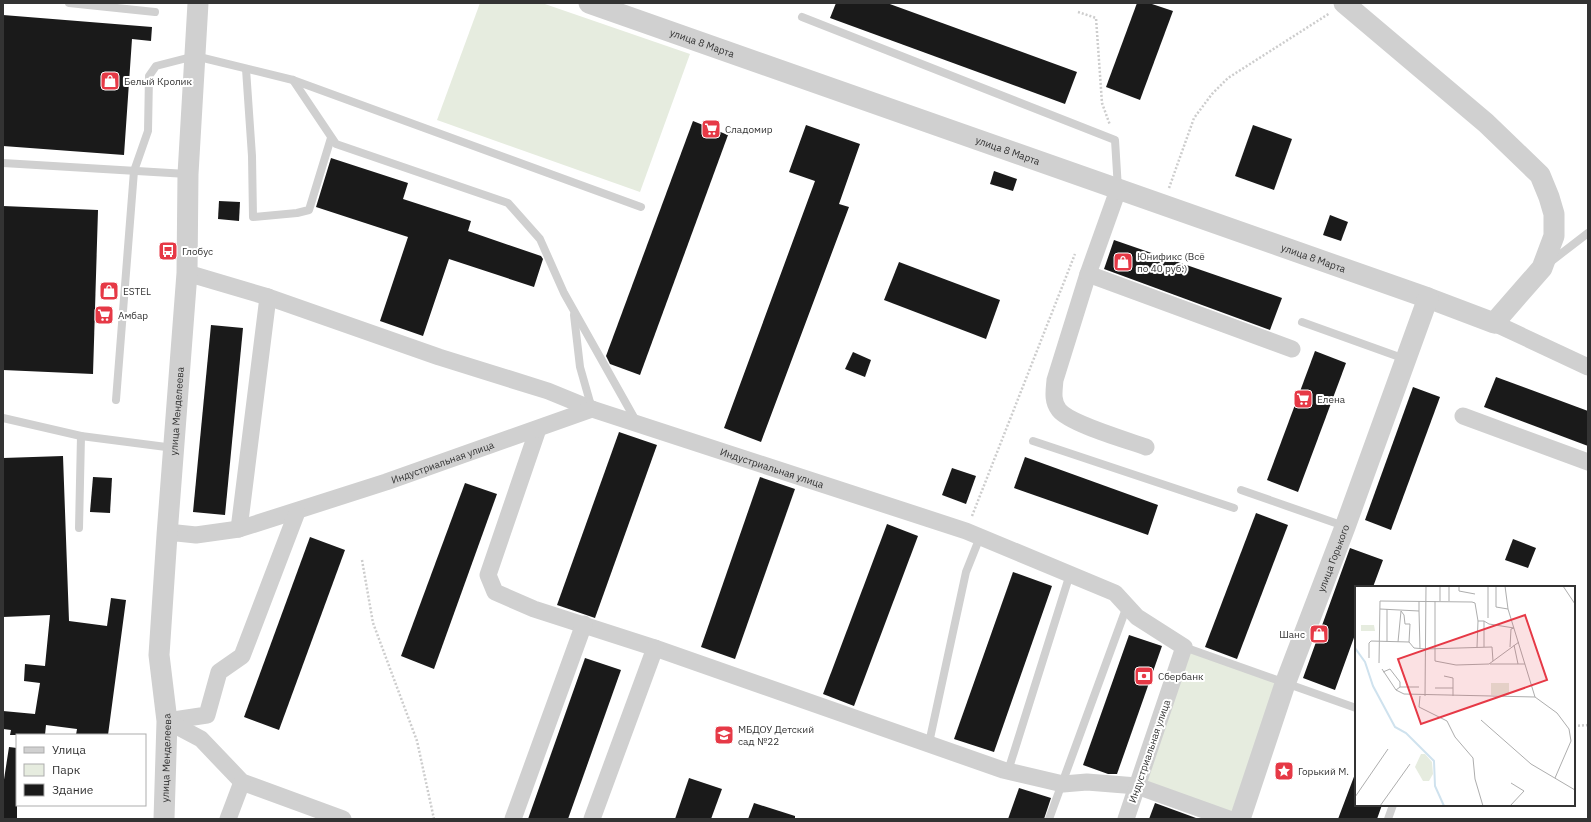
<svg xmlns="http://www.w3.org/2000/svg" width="1591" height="822" viewBox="0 0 1591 822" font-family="'IBM Plex Sans',sans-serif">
<rect width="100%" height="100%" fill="#fff"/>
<g fill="#e6ecdf">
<polygon points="480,3 542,3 690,54 640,192 437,120"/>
<polygon points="1184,647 1285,684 1240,819 1137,786"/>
</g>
<g fill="#1a1a1a">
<polygon points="836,3 887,3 1077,72 1065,104 830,18"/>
<polygon points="1137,3 1149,3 1173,11 1140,100 1106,87"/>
<polygon points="3,15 152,27 151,41 132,39 124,155 3,146"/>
<polygon points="693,121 728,135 640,375 610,364 606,356"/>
<polygon points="806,125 860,144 839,204 849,207 761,442 724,428 815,181 789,172"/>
<polygon points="1253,125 1292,139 1274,190 1235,176"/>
<polygon points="331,158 408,183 403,199 471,221 468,231 541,256 543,259 534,287 449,259 423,336 380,321 408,237 316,207"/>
<polygon points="994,171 1017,179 1013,191 990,184"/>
<polygon points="219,201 240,202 239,221 218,219"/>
<polygon points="3,206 98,210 93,374 3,370"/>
<polygon points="1330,215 1348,222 1341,241 1323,235"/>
<polygon points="1114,240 1282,298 1270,330 1104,269"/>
<polygon points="899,262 1000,300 986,339 884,300"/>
<polygon points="211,325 243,328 225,515 193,512"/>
<polygon points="1315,351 1346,363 1298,492 1267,480"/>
<polygon points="853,352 871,360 865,377 845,369"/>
<polygon points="1496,377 1588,411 1588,446 1484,407"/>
<polygon points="1413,387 1440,397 1391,530 1365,520"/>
<polygon points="619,432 657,445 595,618 557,605"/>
<polygon points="63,456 69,621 107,626 111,598 126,600 108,735 76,735 77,729 46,725 45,735 10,735 11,730 3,729 3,711 35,714 40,683 24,681 25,664 45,666 50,615 3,617 3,458"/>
<polygon points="1025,457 1158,505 1148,535 1014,488"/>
<polygon points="952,468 976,476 966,504 942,495"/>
<polygon points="93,477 112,478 110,513 90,512"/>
<polygon points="760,477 795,489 735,659 701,647"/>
<polygon points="465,483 497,494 434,669 401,656"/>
<polygon points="1256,513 1288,525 1237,659 1205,647"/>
<polygon points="887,524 918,536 854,706 823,694"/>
<polygon points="310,537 345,550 279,730 244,717"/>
<polygon points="1513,539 1536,548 1528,568 1505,560"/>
<polygon points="1350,548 1383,560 1373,587 1356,587 1356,632 1335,690 1303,678"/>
<polygon points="1013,572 1052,586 994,752 954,739"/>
<polygon points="1129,635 1162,646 1117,774 1108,774 1083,765"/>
<polygon points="585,658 621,670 568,819 528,819"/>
<polygon points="9,747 17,748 17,819 3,819 3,786"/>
<polygon points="1355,774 1356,774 1356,805 1382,805 1377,819 1338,819"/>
<polygon points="689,778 722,789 711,819 675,819"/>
<polygon points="1019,788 1051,798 1044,819 1008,819"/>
<polygon points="754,803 795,816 795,819 748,819"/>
<polygon points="1155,803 1196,818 1196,819 1149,819"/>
</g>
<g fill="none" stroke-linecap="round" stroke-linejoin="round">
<g stroke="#cdcdcd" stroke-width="2.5" stroke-dasharray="2 2" stroke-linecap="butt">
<polyline points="1078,12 1096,18 1102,103 1110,125"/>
<polyline points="1169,188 1194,118 1212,94 1228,78 1330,13"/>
<polyline points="972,516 1075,254"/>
<polyline points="362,560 373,623 417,741 434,819"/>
<polyline points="1574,726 1588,725"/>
</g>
<g stroke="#d0d0d0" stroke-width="8">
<polyline points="69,3 155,12"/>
<polyline points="802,17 1115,140 1118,189"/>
<polyline points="246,69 252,156 253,217 297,213 309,210 331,138"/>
<polyline points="293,80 336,144 508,203 540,239 564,293 636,421"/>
<polyline points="3,163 187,174"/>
<polyline points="1549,263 1588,233"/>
<polyline points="574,315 580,367 592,409"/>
<polyline points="1302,322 1405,359"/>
<polyline points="116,400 134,171 148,131 149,76 156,66 195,56 293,80 641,207"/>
<polyline points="3,418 81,436 174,448"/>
<polyline points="1033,441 1234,508"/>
<polyline points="1241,490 1344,526"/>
<polyline points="79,528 81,436"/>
<polyline points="1184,647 1356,708"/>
<polyline points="929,743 966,572 980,537"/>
<polyline points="1008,771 1070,574"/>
<polyline points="1049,819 1127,606"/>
<polyline points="1388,819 1393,805"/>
</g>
<g stroke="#d0d0d0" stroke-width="17">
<path d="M1118 190 1088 274 1055 380C1054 391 1052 401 1059 410 1070 424 1127 440 1146 447"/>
<polyline points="187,273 268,297 439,357 548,391 592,409"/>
<polyline points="1088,274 1292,349"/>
<polyline points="1494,323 1588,367"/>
<polyline points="1463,416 1588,462"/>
<polyline points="538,429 488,575 495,592 534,609 655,648 1003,770 1063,784 1087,782 1137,786 1229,819"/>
<polyline points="239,529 268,297"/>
<path id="s1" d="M167 535 177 533 196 535 239 529 386 482 592 409 966 531 1115 593 1137 617 1184 647 1126 819"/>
<polyline points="167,721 207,715 219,672 242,656 297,512"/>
<polyline points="167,721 201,739 242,782 343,819"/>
<polyline points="228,819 242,782"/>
<polyline points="513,819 584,624"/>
<polyline points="592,819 655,648"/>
</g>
<g stroke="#d0d0d0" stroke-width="21">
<path id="s2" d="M589 3 1428 298 1494 323 1542 268 1554 236V214L1549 197 1540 175 1486 123 1344 3"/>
<path id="s3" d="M164 819 167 721 159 655 167 535 187 273 188 174 198 3"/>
<path id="s4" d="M1240 819 1285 684 1345 527 1428 298"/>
</g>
</g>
<defs>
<g id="shop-square" transform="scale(1)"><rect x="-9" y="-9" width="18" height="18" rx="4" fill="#e63946" stroke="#fff"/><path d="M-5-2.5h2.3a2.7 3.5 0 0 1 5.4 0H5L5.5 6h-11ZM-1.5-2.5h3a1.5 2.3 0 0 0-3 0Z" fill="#fff"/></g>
<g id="supermarket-square" transform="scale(1)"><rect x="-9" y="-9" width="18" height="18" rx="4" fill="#e63946" stroke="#fff"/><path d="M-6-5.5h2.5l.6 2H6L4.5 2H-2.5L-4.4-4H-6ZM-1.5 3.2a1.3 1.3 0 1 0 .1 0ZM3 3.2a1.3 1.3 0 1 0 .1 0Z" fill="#fff"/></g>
<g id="bus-square" transform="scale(1)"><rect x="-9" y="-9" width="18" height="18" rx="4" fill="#e63946" stroke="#fff"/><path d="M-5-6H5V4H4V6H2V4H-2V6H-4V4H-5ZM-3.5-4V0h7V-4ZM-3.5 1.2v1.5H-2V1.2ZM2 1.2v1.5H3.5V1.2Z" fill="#fff"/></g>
<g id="bank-square" transform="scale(1)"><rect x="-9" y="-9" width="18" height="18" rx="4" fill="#e63946" stroke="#fff"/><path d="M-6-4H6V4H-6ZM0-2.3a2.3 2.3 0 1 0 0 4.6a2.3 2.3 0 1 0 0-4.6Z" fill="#fff"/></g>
<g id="school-square" transform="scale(1)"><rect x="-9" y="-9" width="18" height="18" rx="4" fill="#e63946" stroke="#fff"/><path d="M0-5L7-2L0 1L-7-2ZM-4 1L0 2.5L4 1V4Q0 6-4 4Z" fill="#fff"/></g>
<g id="sight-square" transform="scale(1)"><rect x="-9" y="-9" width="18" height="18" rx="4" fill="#e63946" stroke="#fff"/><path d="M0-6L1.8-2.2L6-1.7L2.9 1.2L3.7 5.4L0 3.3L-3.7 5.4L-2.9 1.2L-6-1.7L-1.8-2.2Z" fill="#fff"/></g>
</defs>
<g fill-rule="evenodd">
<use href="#shop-square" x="110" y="81"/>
<use href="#supermarket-square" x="711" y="129"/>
<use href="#bus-square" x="168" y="251"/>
<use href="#shop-square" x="1123" y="262"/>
<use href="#shop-square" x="109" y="291"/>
<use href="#supermarket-square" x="104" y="315"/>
<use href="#supermarket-square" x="1303" y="399"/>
<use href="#shop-square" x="1319" y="634"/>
<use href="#bank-square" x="1144" y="676"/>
<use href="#school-square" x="724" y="735"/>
<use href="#sight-square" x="1284" y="771"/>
</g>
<g text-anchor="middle" stroke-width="4" stroke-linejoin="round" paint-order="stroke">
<g font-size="10" fill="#333" stroke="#fff">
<text dy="4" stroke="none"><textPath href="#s2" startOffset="120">улица 8 Марта</textPath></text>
<text dy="4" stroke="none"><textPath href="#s2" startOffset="444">улица 8 Марта</textPath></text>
<text dy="4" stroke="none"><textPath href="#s2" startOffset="768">улица 8 Марта</textPath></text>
<text dy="4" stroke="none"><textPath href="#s3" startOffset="409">улица Менделеева</textPath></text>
<text dy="4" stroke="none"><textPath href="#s1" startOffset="287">Индустриальная улица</textPath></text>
<text dy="4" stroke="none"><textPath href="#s1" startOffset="635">Индустриальная улица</textPath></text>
<text dy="4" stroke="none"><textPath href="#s4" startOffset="277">улица Горького</textPath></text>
<text transform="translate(1149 751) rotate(-71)" y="4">Индустриальная улица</text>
<text dy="4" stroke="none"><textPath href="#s3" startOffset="61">улица Менделеева</textPath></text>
</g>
<g font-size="10" fill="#333" stroke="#fff" text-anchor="start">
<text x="124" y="85">Белый Кролик</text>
<text x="725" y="133">Сладомир</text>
<text x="182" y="255">Глобус</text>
<text x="1137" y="260">Юнификс (Всё<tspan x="1137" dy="12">по 40 руб.)</tspan></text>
<text x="123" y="295">ESTEL</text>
<text x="118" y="319">Амбар</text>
<text x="1317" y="403">Елена</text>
<text x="1305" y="638" text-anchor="end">Шанс</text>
<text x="1158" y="680">Сбербанк</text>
<text x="738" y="733">МБДОУ Детский<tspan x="738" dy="12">сад №22</tspan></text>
<text x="1298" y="775">Горький М.</text>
</g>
</g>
<g transform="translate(1355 586)">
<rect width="220" height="220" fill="#fff"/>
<path d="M6 39H19L20 45H6ZM136 97H154V109H136ZM66 168H70L77 176 78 188 74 195H68L60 181Z" fill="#e6ecdf"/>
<path fill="none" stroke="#cfe2ee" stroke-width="2" d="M0 62 10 76 18 100 40 141 51 147 79 175 80 200 89 220"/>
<path fill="none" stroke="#adadad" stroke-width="1" d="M104 0V5L120 8M141 0V21L153 23M150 0 153 23 180 111 202 127 214 143 216 155 200 192M208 0 220 18M80 15V75L101 79 134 78 164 56M85 15V0M94 15V0M25 23 64 25V15M64 25 65 63M133 32V0M129 35 134 38 159 42 156 43 155 61M32 56V23M43 56 46 25 49 29 50 38H55L54 56M159 59 163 78M122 61 123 35H129V61M14 72V57L16 55 54 56 59 62 71 63 137 61 138 75M24 77 25 15 117 16 120 17 123 35M135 78H170M27 83 41 104 49 108 180 111M28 86 35 83 45 96V101M89 90 98 92V110M80 102H98M41 104 45 101H64M65 110 64 121 92 135 100 151 118 172 120 193 128 220M70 110 71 0M126 134 176 178 220 204M0 211 33 163M25 220 55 178M155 220 169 205 156 197"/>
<path fill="#e63946" fill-opacity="0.15" stroke="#e63946" stroke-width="2" d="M170 29 192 94 66 138 43 73Z"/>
<rect width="220" height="220" fill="none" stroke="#333" stroke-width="2"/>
</g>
<rect width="1591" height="822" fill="none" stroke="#333333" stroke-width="8"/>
<rect x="16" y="734" width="130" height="72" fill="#ffffff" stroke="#adadad"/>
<rect x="24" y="747" width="20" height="6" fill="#d0d0d0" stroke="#adadad"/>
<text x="52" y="754" font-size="12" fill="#333333">Улица</text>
<rect x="24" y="764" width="20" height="12" fill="#e6ecdf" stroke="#adadad"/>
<text x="52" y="774" font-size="12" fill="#333333">Парк</text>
<rect x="24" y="784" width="20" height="12" fill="#1a1a1a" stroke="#adadad"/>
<text x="52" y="794" font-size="12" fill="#333333">Здание</text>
</svg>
